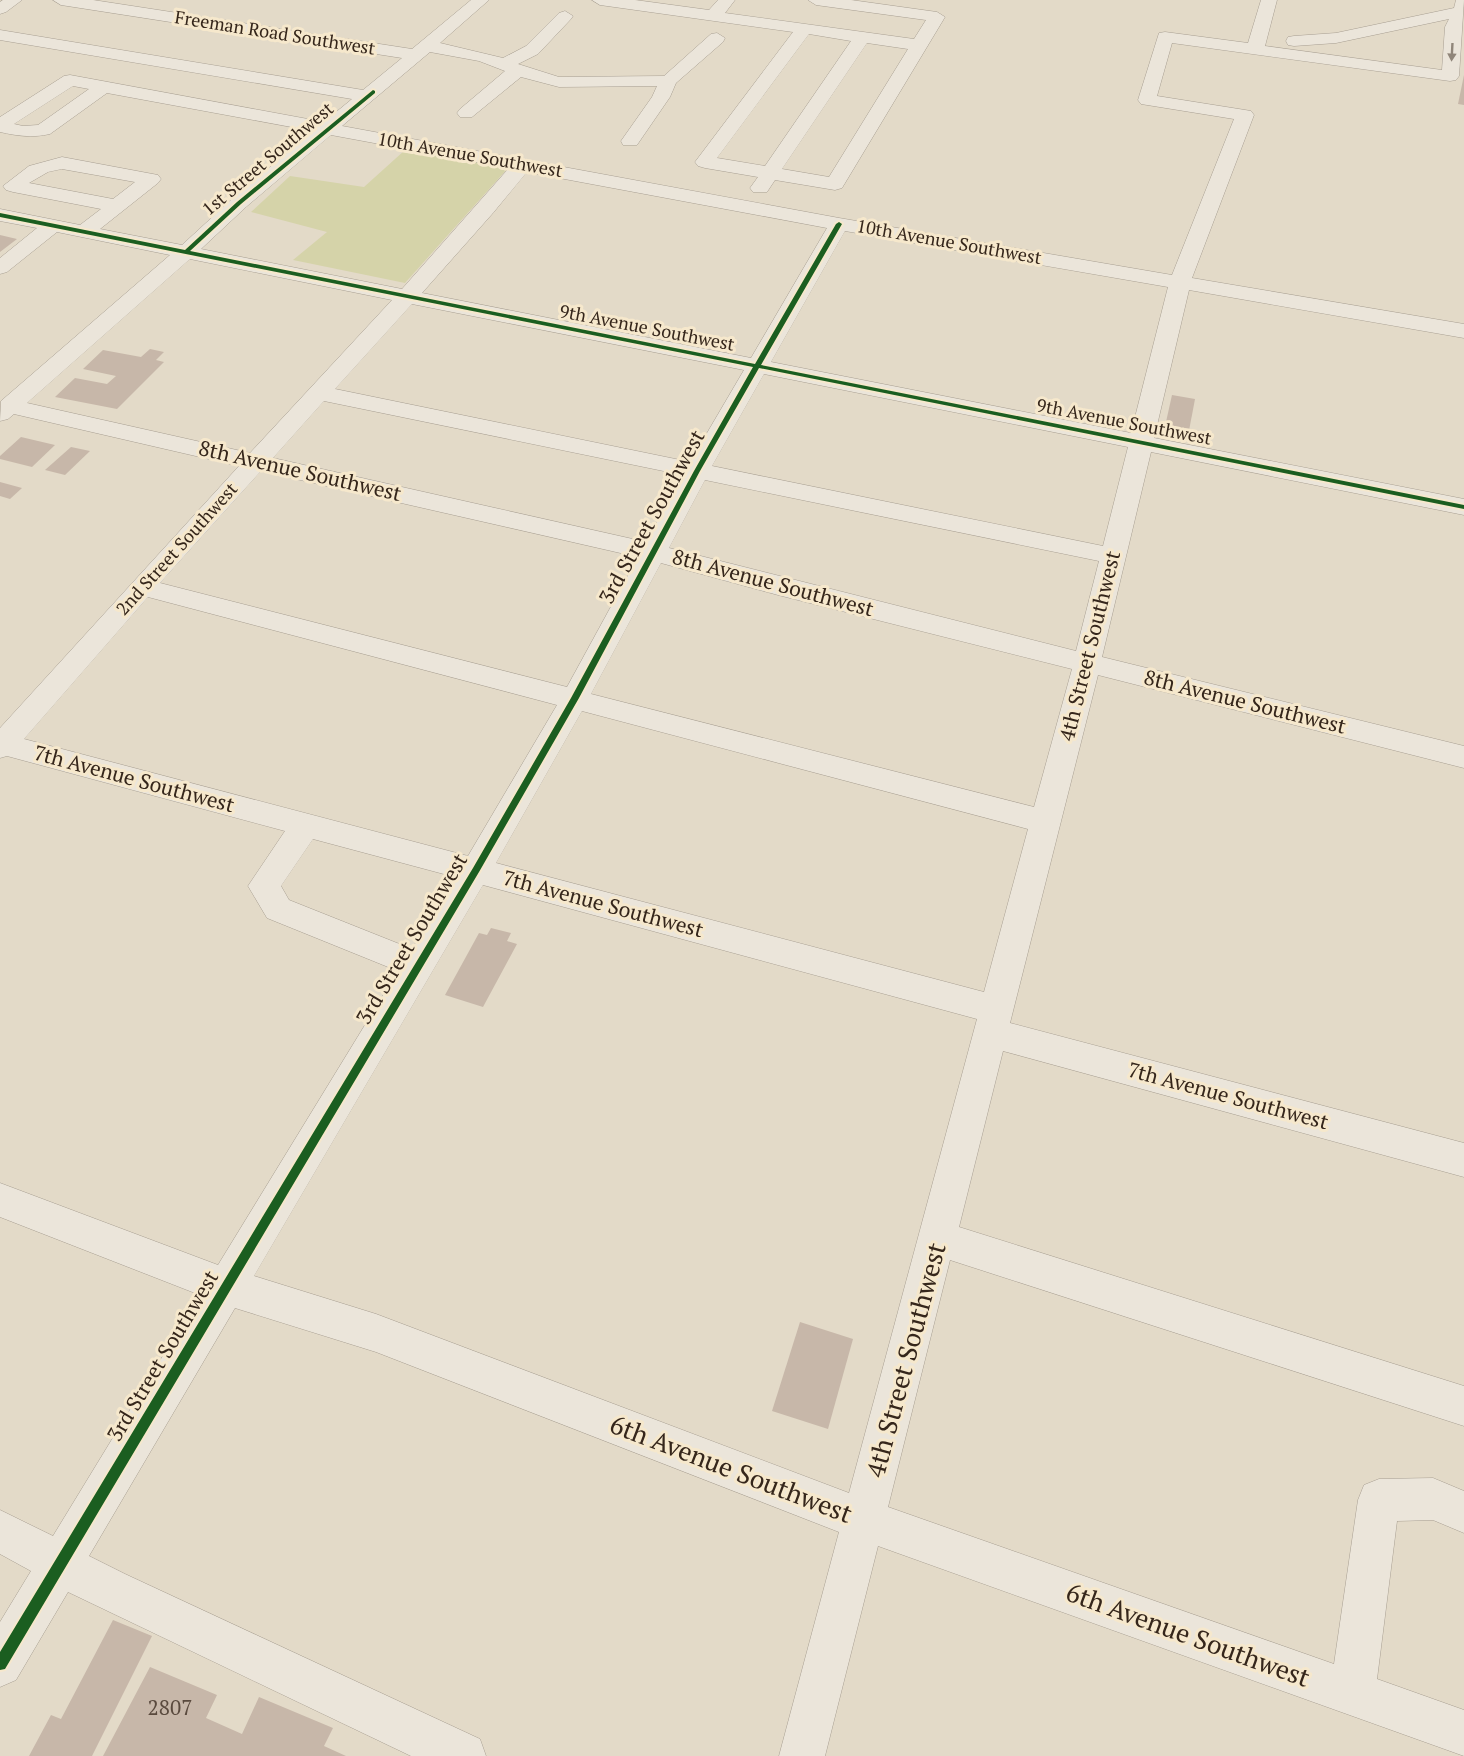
<svg xmlns="http://www.w3.org/2000/svg" width="1464" height="1756" viewBox="0 0 1464 1756" font-family="'PT Serif',serif">
<rect width="100%" height="100%" fill="#e3dac8"/>
<polygon fill="#d5d3a9" points="405,150 508,168 405,283 293,260 327,232 251,212 290,176 364,187"/>
<g fill="#c7b7a9">
<polygon points="1464,75 1464,105 1458,104"/>
<polygon points="0,235 17,239 0,252"/>
<polygon points="150,349 164,352 156,360 164,362 117,409 55,397 75,378 107,384 116,376 83,369 103,350 141,357"/>
<polygon points="1172,395 1195,399 1188,436 1164,431"/>
<polygon points="21,437 55,445 32,467 0,459 0,456"/>
<polygon points="71,447 90,451 65,475 45,470"/>
<polygon points="0,482 22,488 10,499 0,496"/>
<polygon points="491,928 511,933 507,941 517,944 483,1007 445,995 479,933 487,935"/>
<polygon points="800,1322 853,1339 828,1429 772,1411"/>
<polygon points="113,1620 152,1636 92,1756 29,1756 51,1715 61,1719"/>
<polygon points="150,1667 217,1695 206,1718 242,1734 259,1697 333,1728 324,1746 346,1756 103,1756"/>
</g>
<g fill="none" stroke-linecap="round" stroke-linejoin="round">
<g stroke="#a89f92" stroke-width="1">
<g id="minor">
<polygon points="3,0 22,0 6,12 0,14 0,2"/>
<path d="M53 0H93L412 49 471 0H489L440 43 503 58 526 46 559 13 565 11 573 16 571 19 538 54 518 64 559 77 664 76 711 34 717 33 725 38 723 42 676 83 670 97 637 145H623L621 141 652 97 657 86 559 87 521 77 472 117H460L457 113 460 109 505 71 479 61 430 52 342 126 839 218 1172 275 1234 119 1141 104 1138 100 1159 33 1165 32 1248 43 1261 0H1277L1265 46 1442 70 1445 27 1449 19 1336 43 1294 46 1288 45 1286 41 1288 37 1294 36 1336 33 1454 8 1456 0H1464L1459 76 1456 80 1450 81 1172 43 1157 96 1245 110 1251 111 1254 115 1192 278 1464 324V338L1189 290 1154 438 1464 499V515L1151 452 1102 657 1464 746V768L1098 675 1010 1023 1464 1143V1177L1003 1051 959 1227 1464 1386V1426L950 1260 888 1507 1334 1664 1358 1500 1364 1485 1379 1479 1433 1478 1464 1491V1533L1433 1520 1397 1521 1377 1679 1464 1710V1756L878 1546 825 1756H779L839 1532 376 1352 235 1308 89 1556 125 1574 480 1739 486 1756H411L68 1592 16 1680 0 1687V1622L31 1571 0 1554V1510L53 1536 200 1295 0 1217V1183L218 1265 398 971 267 918 248 886 285 831 7 756 0 758V728L239 466 14 414 8 419 0 421 1 401 170 255 57 232 7 272 0 274V258L37 228 0 221V209L80 225 101 209 13 192 6 190 3 186 29 166 62 157 158 175 161 179 158 183 100 229 182 245 232 199 313 131 107 93 50 134C32 138 18 136 0 132V117L64 76 70 75 324 122 352 99 0 40V30L363 90 402 58 61 5ZM73 86 89 89 38 125 23 126 14 124ZM331 135 509 168 402 289 201 249 246 207ZM62 169 135 182 113 199 29 183 48 172ZM527 172 827 228 751 358 422 293 493 213ZM845 231 1168 287 1131 433 771 362ZM190 259 392 300 250 453 27 403ZM412 304 744 370 690 462 335 389ZM764 374 1128 447 1103 546 712 466ZM324 401 683 475 646 542 273 458ZM261 471 638 557 567 687 160 583ZM705 480 1099 561 1076 651 669 548ZM661 563 778 595 1072 669 1034 807 591 694ZM148 597 557 705 468 856 24 739ZM582 711 1028 829 984 992 496 863ZM313 839 455 877 412 949 289 900 281 886ZM483 885 977 1019 849 1493 376 1314 254 1276Z"/>
<path d="M592 0H635L709 10 718 0H735L725 13 914 39 926 20 816 5 808 0H851L937 12 945 17 842 188 835 190 775 180 767 192H753L750 188 758 177 705 168 698 166 695 162 793 32 600 5ZM809 34 851 41 765 166 717 158ZM867 43 908 49 829 177 782 169Z"/>
</g>
</g>
<use href="#minor" fill="#ebe5da" fill-rule="evenodd"/>
<g stroke="#f6e8cc" stroke-width="4">
<polygon id="cycleway" points="373,90 375,91 375,93 241,204 190,251 755,364 836,224 839,222 842,224 761,365 1464,505 1464,509 759,368 700,471 579,698 479,872 5,1669 0,1670 0,1652 473,868 571,698 694,471 753,367 0,217 0,213 185,250 237,202"/>
</g>
<use href="#cycleway" fill="#1b5e20" fill-rule="evenodd"/>
</g>
<defs><path id="oneway-solid" d="M-6-.8H1V-3.2L6.5 0L1 3.2V.8H-6Z" transform="scale(1.5)"/></defs>
<use fill="#90867a" href="#oneway-solid" transform="translate(1452 52) rotate(93)"/>
<g text-anchor="middle" stroke-width="6" stroke-linejoin="round" paint-order="stroke">
<g font-size="18" fill="#35261b" stroke="#f6e8cc">
<text transform="translate(275 33) rotate(9)" y="6">Freeman Road Southwest</text>
<text transform="translate(470 155) rotate(10)" y="6">10th Avenue Southwest</text>
<text transform="translate(268 159) rotate(-40)" y="6">1st Street Southwest</text>
<text transform="translate(949 242) rotate(10)" y="6">10th Avenue Southwest</text>
<text transform="translate(647 328) rotate(11)" y="6">9th Avenue Southwest</text>
<text transform="translate(1124 422) rotate(11)" y="6">9th Avenue Southwest</text>
<text transform="translate(177 549) rotate(-48)" y="6">2nd Street Southwest</text>
</g>
<g font-size="21" fill="#35261b" stroke="#f6e8cc">
<text transform="translate(300 471) rotate(13)" y="7">8th Avenue Southwest</text>
<text transform="translate(652 517) rotate(-61)" y="7">3rd Street Southwest</text>
<text transform="translate(773 583) rotate(15)" y="7">8th Avenue Southwest</text>
<text transform="translate(1090 646) rotate(-76)" y="7">4th Street Southwest</text>
<text transform="translate(1245 702) rotate(14)" y="7">8th Avenue Southwest</text>
<text transform="translate(134 779) rotate(15)" y="7">7th Avenue Southwest</text>
<text transform="translate(603 904) rotate(15)" y="7">7th Avenue Southwest</text>
<text transform="translate(412 939) rotate(-59)" y="7">3rd Street Southwest</text>
<text transform="translate(1228 1096) rotate(15)" y="7">7th Avenue Southwest</text>
<text transform="translate(163 1356) rotate(-59)" y="7">3rd Street Southwest</text>
</g>
<g font-size="21" fill="#5a4a3e">
<text x="170" y="1715">2807</text>
</g>
<g font-size="26" fill="#35261b" stroke="#f6e8cc">
<text transform="translate(906 1360) rotate(-75)" y="9">4th Street Southwest</text>
<text transform="translate(731 1469) rotate(21)" y="9">6th Avenue Southwest</text>
<text transform="translate(1188 1635) rotate(20)" y="9">6th Avenue Southwest</text>
</g>
</g>
</svg>
